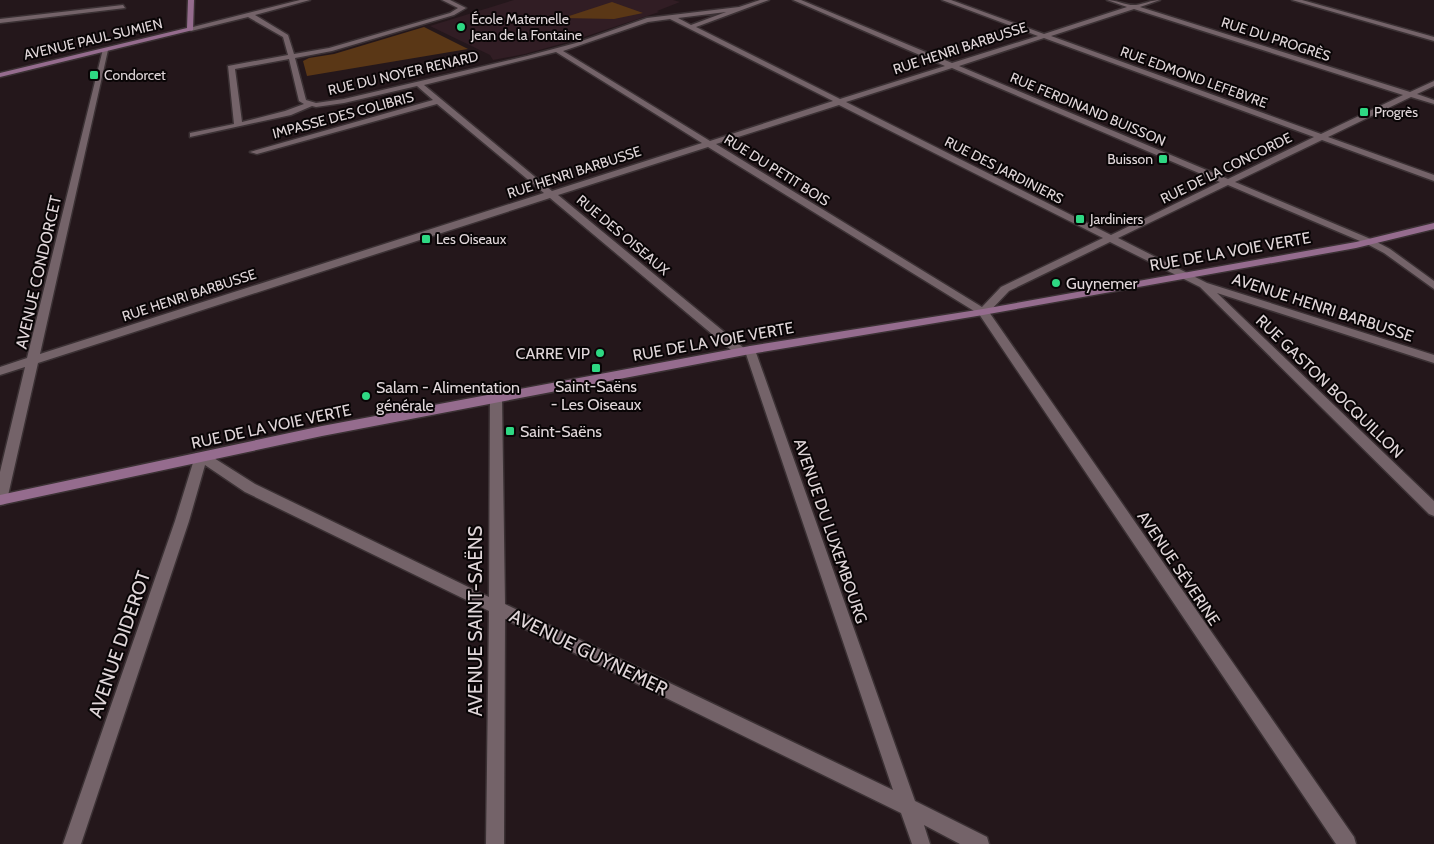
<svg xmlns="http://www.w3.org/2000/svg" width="1434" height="844" viewBox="0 0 1434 844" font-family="Cabin,sans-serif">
<rect width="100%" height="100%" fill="#24171b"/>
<polygon fill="#311d24" points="514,0 673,0 680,2 657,11 659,12 575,40 525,54 493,60 490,55 430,26"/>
<g fill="#5a3716">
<polygon points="612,2 643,13 614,19 563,18"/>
<polygon points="424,27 468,49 307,76 303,61 309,58 334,54"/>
</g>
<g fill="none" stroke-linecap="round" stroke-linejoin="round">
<g stroke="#3b3134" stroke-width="3">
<g id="street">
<path d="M300 0H310L255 15 288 35 294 54 329 48 450 13 458 8 442 0H450L466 8 454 15 332 51 295 58 306 100 316 103 344 99 527 56 576 43 647 18 739 7 760 0H769L696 27 840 99 945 66 793 0H801L952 63 1038 36 942 0H951L1044 34 1127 7 1107 0C1116 0 1127 6 1136 5 1144 4 1151 0 1160 0L1140 7 1410 92 1434 81V86L1417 94 1434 100V104L1411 97 1328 137 1434 175V181L1322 140 1235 182 1373 240 1390 249 1434 281V289L1384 253 1367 244 1228 185 1118 238 1207 283 1434 355V363L1217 293 1434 501V516L1429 514 1200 287 1110 242 1009 291 989 312 1354 837 1356 844H1336L979 314 708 147 558 195 745 349 750 346 754 347 915 801 987 837 989 844H960L924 825 930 844H912L901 813 505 619 504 844H486L489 611 245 492 205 465 189 521 81 844H63L175 521 196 453H206L255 484 489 597 490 398 496 394 502 398 505 604 893 790 746 354 737 355 550 198 38 363 7 500 5 504 0 505V472L25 367 0 375V367L27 358 103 49 108 50 40 354 544 193 437 104 257 154 250 152 433 100 417 86 344 103 316 107 312 106 291 115 190 137V133L234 124 228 66 288 55 283 37 248 17 191 31 188 29 189 28ZM1134 9 1403 95 1321 134 1051 36ZM726 12 691 25 678 18ZM670 19 833 101 710 141 563 51 648 22ZM1044 38 1314 137 1228 179 959 66ZM556 52 702 143 552 191 424 85ZM289 59 299 101 304 104 285 111 242 122 235 69ZM952 68 1220 182 1111 235 846 102ZM839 105 1103 238 1001 287 982 307 716 144Z"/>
<polygon points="1292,0 1302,0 1434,37 1434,41"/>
<polygon points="123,5 125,8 0,23 0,19"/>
</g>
</g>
<g stroke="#3b3134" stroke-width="3">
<g id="secondary">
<polygon points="188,0 194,0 193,30 0,77 0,73 187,28"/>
<polygon points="1434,223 1434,229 1356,248 983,315 750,354 322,436 0,505 0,495 322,426 750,346 983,309 1356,242"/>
</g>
</g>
<use href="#street" fill="#746369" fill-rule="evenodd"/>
<use href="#secondary" fill="#956c8e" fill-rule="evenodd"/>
</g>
<g fill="#2ed883" stroke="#090506" stroke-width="2">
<circle cx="461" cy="27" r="5"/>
<rect x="89" y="70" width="10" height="10" rx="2.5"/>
<rect x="1359" y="107" width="10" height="10" rx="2.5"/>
<rect x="1158" y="154" width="10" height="10" rx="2.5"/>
<rect x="1075" y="214" width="10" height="10" rx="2.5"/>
<rect x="421" y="234" width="10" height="10" rx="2.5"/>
<circle cx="1056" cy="283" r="5"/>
<circle cx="600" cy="353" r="5"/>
<rect x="591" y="363" width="10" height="10" rx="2.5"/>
<circle cx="366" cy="396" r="5"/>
<rect x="505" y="426" width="10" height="10" rx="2.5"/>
</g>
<g text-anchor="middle" stroke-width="4" stroke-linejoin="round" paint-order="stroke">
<g font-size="14" fill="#e0d6d9" stroke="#090506" text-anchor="start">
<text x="471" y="24">École Maternelle<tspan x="471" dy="16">Jean de la Fontaine</tspan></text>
<text x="104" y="80">Condorcet</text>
<text x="1374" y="117">Progrès</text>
<text x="1153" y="164" text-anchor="end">Buisson</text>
<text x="1090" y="224">Jardiniers</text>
<text x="436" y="244">Les Oiseaux</text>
</g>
<g font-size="14" fill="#e0d6d9" stroke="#090506">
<text transform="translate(93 39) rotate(-13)" y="5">AVENUE PAUL SUMIEN</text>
<text transform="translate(1276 39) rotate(18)" y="5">RUE DU PROGRÈS</text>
<text transform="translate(960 48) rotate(-18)" y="5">RUE HENRI BARBUSSE</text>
<text transform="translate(403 73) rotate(-13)" y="5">RUE DU NOYER RENARD</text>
<text transform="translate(1194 77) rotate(20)" y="5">RUE EDMOND LEFEBVRE</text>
<text transform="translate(1088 109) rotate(23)" y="5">RUE FERDINAND BUISSON</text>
<text transform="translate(343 115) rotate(-15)" y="5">IMPASSE DES COLIBRIS</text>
<text transform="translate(1226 168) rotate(-26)" y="5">RUE DE LA CONCORDE</text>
<text transform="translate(777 170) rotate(32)" y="5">RUE DU PETIT BOIS</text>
<text transform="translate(1004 170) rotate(27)" y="5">RUE DES JARDINIERS</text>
<text transform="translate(574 172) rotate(-18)" y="5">RUE HENRI BARBUSSE</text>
<text transform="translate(623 235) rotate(40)" y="5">RUE DES OISEAUX</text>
<text transform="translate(189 295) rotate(-18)" y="5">RUE HENRI BARBUSSE</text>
</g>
<g font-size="16" fill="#e0d6d9" stroke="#090506">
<text transform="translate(1230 251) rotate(-10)" y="6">RUE DE LA VOIE VERTE</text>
<text transform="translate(38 272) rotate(-77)" y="6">AVENUE CONDORCET</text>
<text transform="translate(1323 307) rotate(18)" y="6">AVENUE HENRI BARBUSSE</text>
<text transform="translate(713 341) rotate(-10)" y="6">RUE DE LA VOIE VERTE</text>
<text transform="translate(1330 386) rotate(44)" y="6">RUE GASTON BOCQUILLON</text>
<text transform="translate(271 426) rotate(-12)" y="6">RUE DE LA VOIE VERTE</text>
<text transform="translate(831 531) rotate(71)" y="6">AVENUE DU LUXEMBOURG</text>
<text transform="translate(1179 568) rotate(56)" y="6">AVENUE SÉVERINE</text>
</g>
<g font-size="16" fill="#e0d6d9" stroke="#090506" text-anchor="start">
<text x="1066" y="289">Guynemer</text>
<text x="590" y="359" text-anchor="end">CARRE VIP</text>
<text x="596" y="392" text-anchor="middle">Saint-Saëns<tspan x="596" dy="18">- Les Oiseaux</tspan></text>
<text x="376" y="393">Salam - Alimentation<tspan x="376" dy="18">générale</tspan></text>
<text x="520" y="437">Saint-Saëns</text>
</g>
<g font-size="19" fill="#e0d6d9" stroke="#090506">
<text transform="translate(475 621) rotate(-90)" y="7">AVENUE SAINT-SAËNS</text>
<text transform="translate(119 644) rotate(-71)" y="7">AVENUE DIDEROT</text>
<text transform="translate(589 652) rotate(26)" y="7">AVENUE GUYNEMER</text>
</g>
</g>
</svg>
